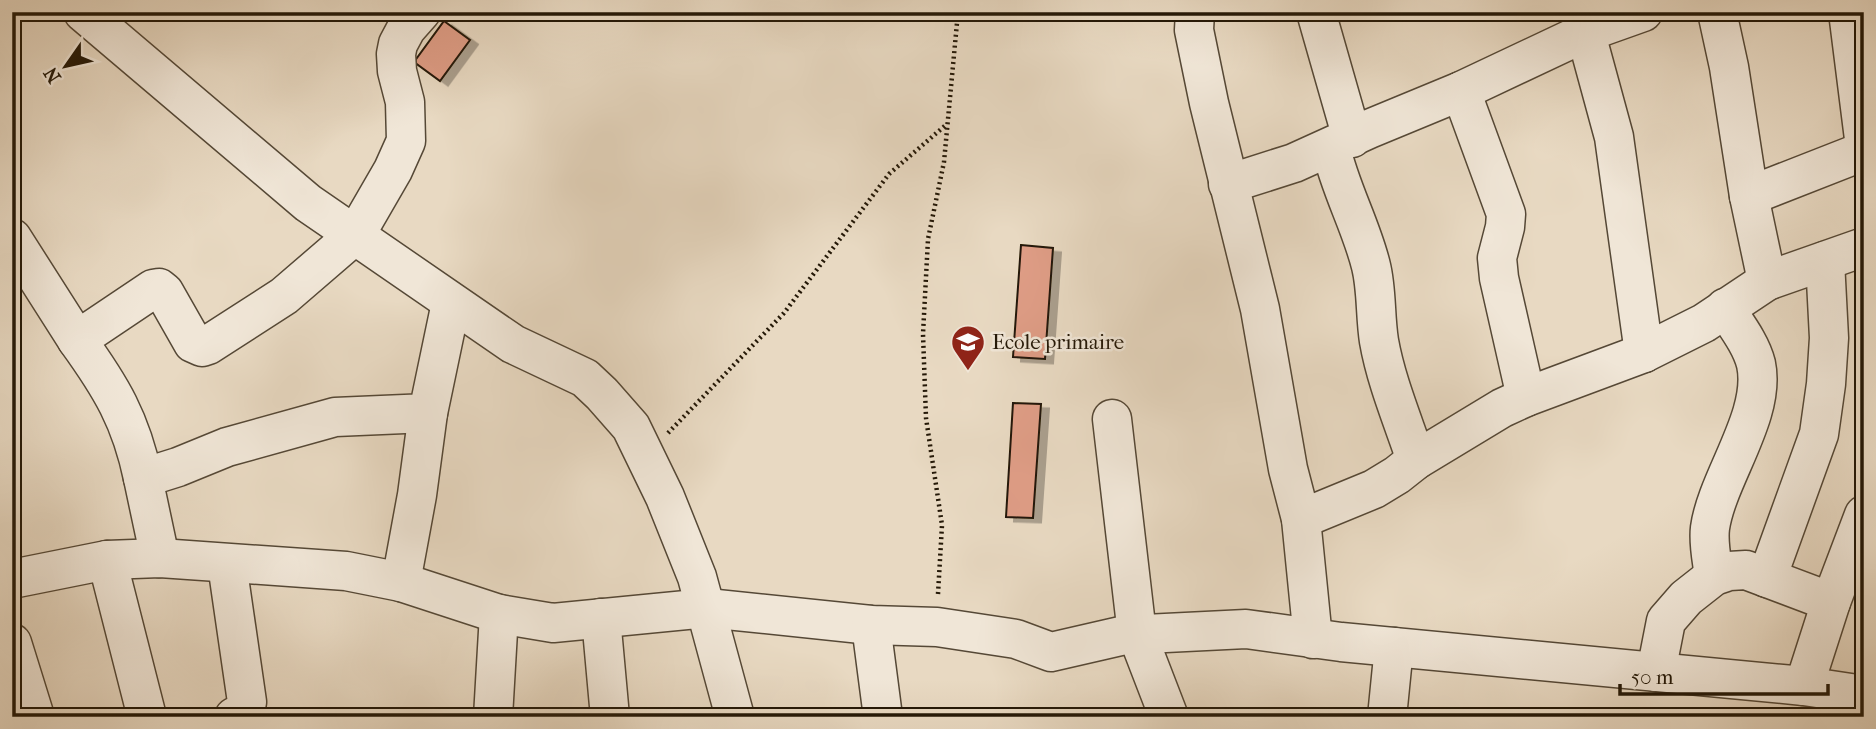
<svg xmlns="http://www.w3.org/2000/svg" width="1876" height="729" viewBox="0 0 1876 729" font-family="'IM FELL French Canon',serif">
<defs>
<filter id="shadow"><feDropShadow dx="8" dy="4.5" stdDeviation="0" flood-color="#0004"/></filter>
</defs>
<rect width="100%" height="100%" fill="#e8d9c2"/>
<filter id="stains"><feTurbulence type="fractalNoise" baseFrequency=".00286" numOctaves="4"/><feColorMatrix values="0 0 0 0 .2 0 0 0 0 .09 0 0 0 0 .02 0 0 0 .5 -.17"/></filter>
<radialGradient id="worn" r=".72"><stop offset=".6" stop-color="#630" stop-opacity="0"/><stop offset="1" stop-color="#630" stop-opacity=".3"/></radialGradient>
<g fill="#df9d86" stroke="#241807" stroke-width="2" filter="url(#shadow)">
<polygon points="444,21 470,40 440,81 414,62"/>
<polygon points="1021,245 1053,248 1045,359 1013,357"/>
<polygon points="1013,403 1041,404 1033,518 1006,517"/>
</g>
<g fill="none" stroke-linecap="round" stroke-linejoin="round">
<g stroke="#554836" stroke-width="41">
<g id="minor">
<polyline points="83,12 308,203 513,344 585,378 602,394 631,427 665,497 697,577 735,717"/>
<polyline points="1195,12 1194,30 1209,103 1260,309 1288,469 1301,519 1313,639"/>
<polyline points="1316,12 1352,138"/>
<polyline points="1580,12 1614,137 1644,353"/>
<polyline points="1717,12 1729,67 1749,196 1767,281"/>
<polyline points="1848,12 1864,139"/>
<polyline points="1461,91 1506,214 1505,227 1497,258 1499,278 1526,397"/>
<path d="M1331 148C1340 189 1361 225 1371 266 1377 290 1375 316 1379 341 1386 381 1403 421 1416 460"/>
<polyline points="1228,184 1294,163 1369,129 1461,91 1584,33 1643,12"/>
<polyline points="1749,196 1864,151"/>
<polyline points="12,238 77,340"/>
<polyline points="1112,419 1137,634 1169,717"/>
<path d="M143 478C131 420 111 387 77 340L153 289 159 288 164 292 193 343 202 347 208 345 284 296 356 234 393 170 406 141 405 102 397 71 396 54 398 44 406 29 421 12"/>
<polyline points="1301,519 1374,489 1397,475 1416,460 1502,408 1526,397 1644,353 1704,323 1767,281 1864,247"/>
<polyline points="160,558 143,478 178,467 227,447 335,417 428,413 451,303"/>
<polyline points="107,560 147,717"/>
<polyline points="227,564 247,702 245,711 234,717"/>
<path d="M1714 576C1712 560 1708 544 1710 528 1717 478 1767 415 1756 364 1751 344 1736 325 1725 308"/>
<polyline points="1767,578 1819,434 1826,384 1829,338 1825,261"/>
<polyline points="12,579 107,560 160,558 346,571 401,582 499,614 553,623 707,608 871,625 937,627 1016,639 1051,652 1125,635 1246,629 1341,642 1804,686 1864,695"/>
<polyline points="401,582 417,495 428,413"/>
<polyline points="601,618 610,717"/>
<polyline points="871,625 883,717"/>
<polyline points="12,643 35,717"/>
<polyline points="1656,672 1666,621 1686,598 1714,576 1729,571 1746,570 1831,602"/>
<polyline points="1804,686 1831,602 1864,515"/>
<polyline points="493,717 499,614"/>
<polyline points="1387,717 1394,647"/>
</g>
</g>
<g stroke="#241807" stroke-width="4.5" stroke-dasharray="2 3.5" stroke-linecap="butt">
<polyline points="668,433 784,313 889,174 947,124"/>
<polyline points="938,594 942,525 926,418 923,334 928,239 944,162 958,12"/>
</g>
<use href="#minor" stroke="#f0e6d7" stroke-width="38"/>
</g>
<defs>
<g id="school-pin" transform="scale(1.75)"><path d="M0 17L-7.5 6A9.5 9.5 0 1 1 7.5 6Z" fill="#8f2418" stroke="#f0e6d7"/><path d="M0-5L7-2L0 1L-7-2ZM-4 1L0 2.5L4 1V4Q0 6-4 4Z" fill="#fff"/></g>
</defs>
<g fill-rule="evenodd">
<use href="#school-pin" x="968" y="342"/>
</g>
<g text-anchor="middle" stroke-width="5" stroke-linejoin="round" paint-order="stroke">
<g font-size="21" fill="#241807" stroke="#f0e6d7" text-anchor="start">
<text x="992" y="349">Ecole primaire</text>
</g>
</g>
<rect width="1876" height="729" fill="none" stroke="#e8d9c2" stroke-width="42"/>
<rect x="14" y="14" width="1848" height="701" fill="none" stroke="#241807" stroke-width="3.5"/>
<rect x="21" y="21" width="1834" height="687" fill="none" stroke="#241807" stroke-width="2"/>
<g transform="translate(66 66) rotate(236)" stroke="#f0e6d7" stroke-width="5" paint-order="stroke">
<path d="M0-5L12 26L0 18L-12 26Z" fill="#241807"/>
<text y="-10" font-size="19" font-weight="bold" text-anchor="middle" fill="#241807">N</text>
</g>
<path d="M1620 684v10h208v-10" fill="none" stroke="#241807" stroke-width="3.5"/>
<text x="1631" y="684" font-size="21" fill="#241807" stroke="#f0e6d7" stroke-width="5" paint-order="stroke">50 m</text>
<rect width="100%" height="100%" filter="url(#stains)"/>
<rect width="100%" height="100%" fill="url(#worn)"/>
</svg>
